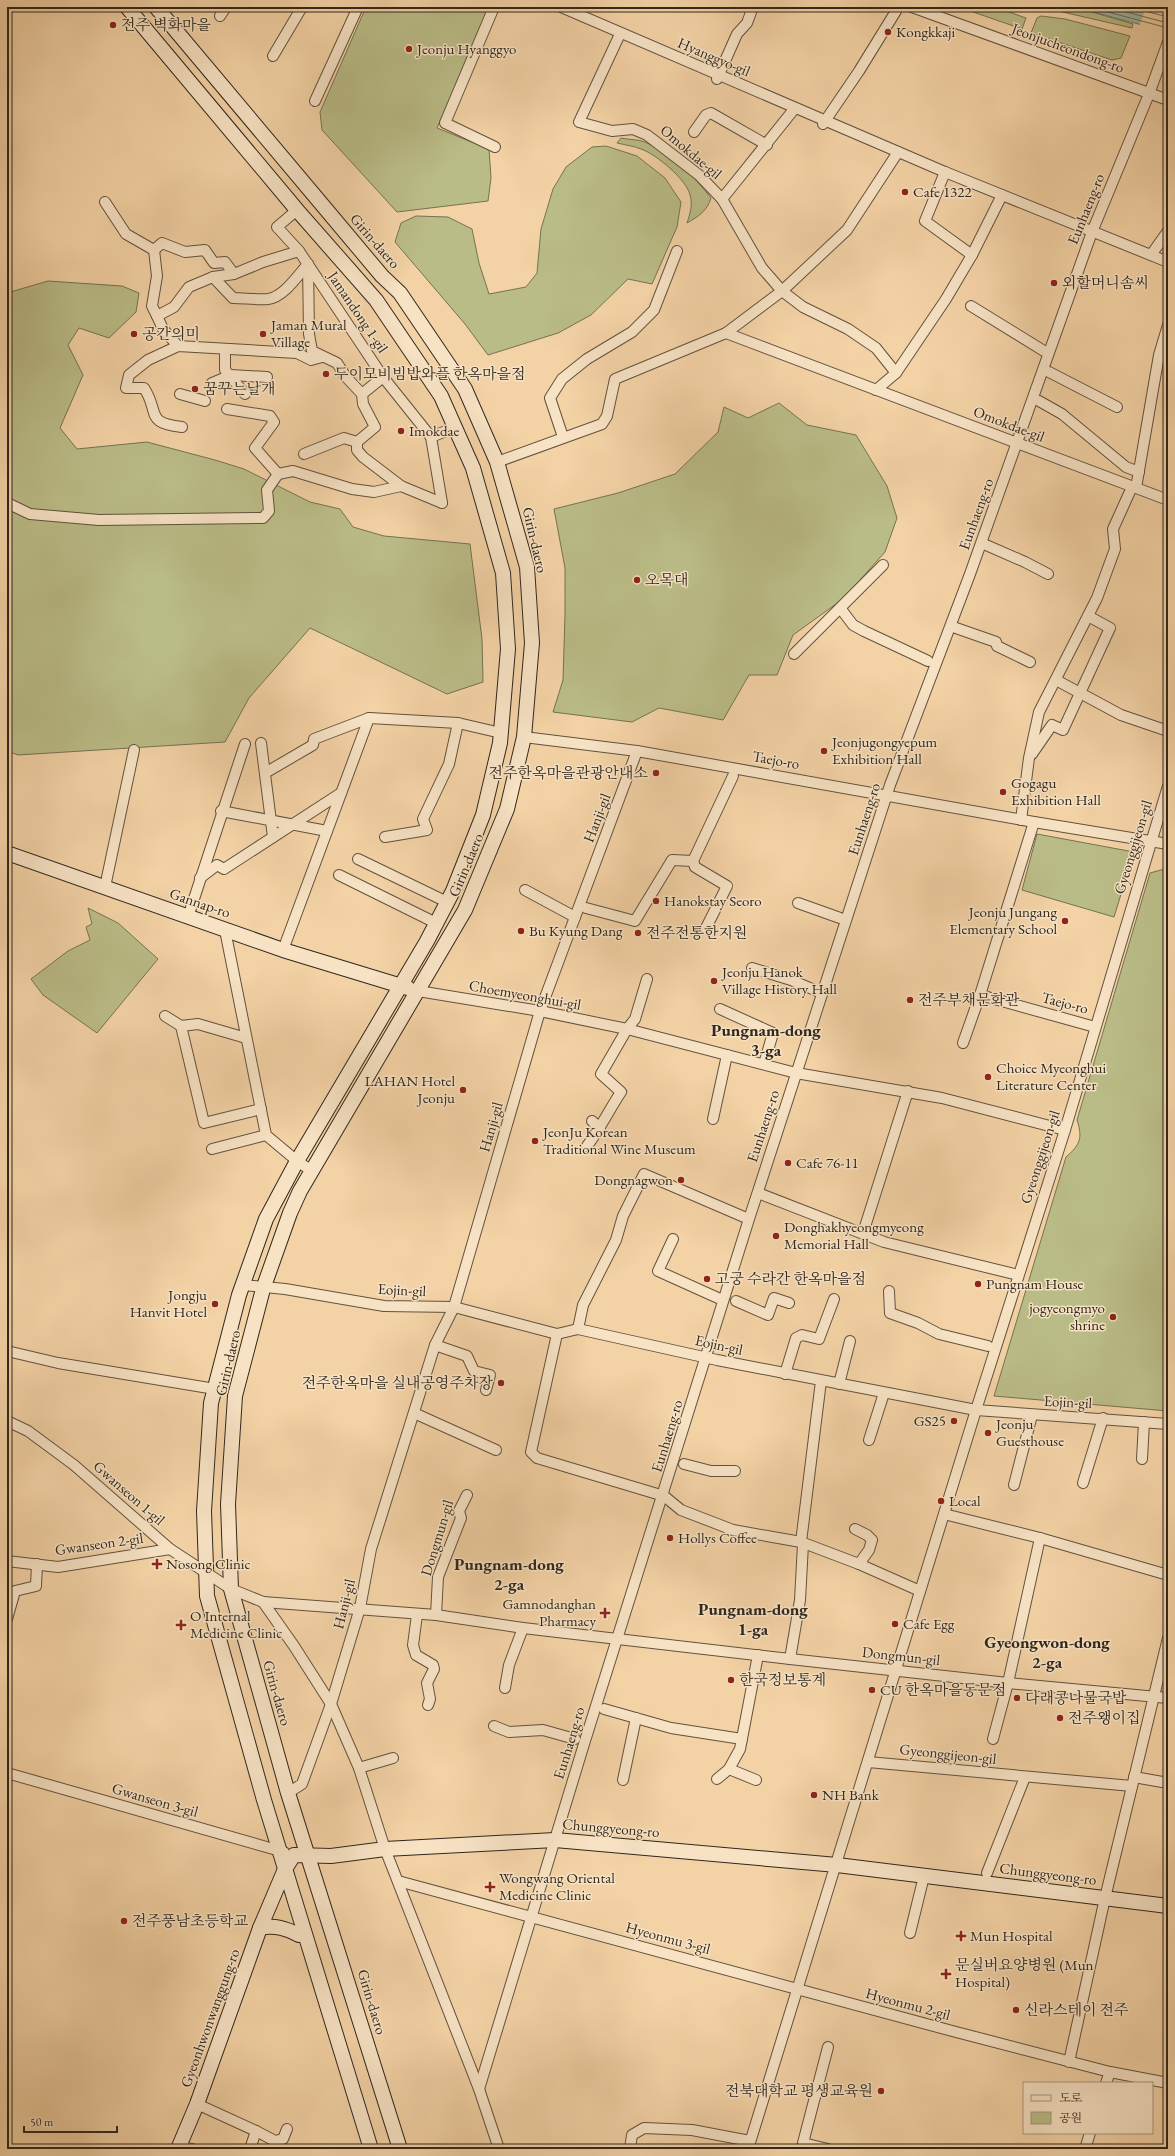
<svg xmlns="http://www.w3.org/2000/svg" width="1175" height="2156" viewBox="0 0 1175 2156" font-family="'EB Garamond','Noto Serif KR',serif">
<rect width="100%" height="100%" fill="#f3d2a5"/>
<filter id="stains"><feTurbulence type="fractalNoise" baseFrequency=".005" numOctaves="4"/><feColorMatrix values="0 0 0 0 .2 0 0 0 0 .09 0 0 0 0 .02 0 0 0 .5 -.17"/></filter>
<radialGradient id="worn" r=".72"><stop offset=".6" stop-color="#630" stop-opacity="0"/><stop offset="1" stop-color="#630" stop-opacity=".3"/></radialGradient>
<g fill="#babc87" stroke="#757252">
<polygon points="366,7 490,7 437,128 489,149 491,178 488,201 397,212 322,130 320,112"/>
<polygon points="959,7 995,7 1026,18 1022,29"/>
<polygon points="1041,7 1075,7 1133,24 1132,28"/>
<polygon points="1041,16 1065,19 1130,36 1121,58 1112,60 1031,33 1037,18"/>
<path d="M621 138C630 140 637 139 645 142 671 153 694 176 711 198 707 211 699 216 687 223 690 214 693 205 690 195 687 180 656 154 641 149 634 146 625 145 617 143Z"/>
<polygon points="606,146 637,156 665,178 681,202 677,227 652,284 628,279 591,315 558,333 488,355 465,324 395,242 401,223 416,216 448,217 472,229 479,263 489,294 526,287 537,273 541,229 553,189 566,167 592,147"/>
<polygon points="48,281 122,286 139,293 136,312 109,338 79,328 68,345 83,375 60,428 77,449 147,442 215,460 244,469 310,502 340,509 353,527 384,536 470,544 482,639 483,682 447,694 310,628 249,698 225,742 18,755 7,751 7,293"/>
<polygon points="779,403 807,425 856,435 887,486 897,518 885,552 843,599 793,635 777,675 749,675 723,720 659,708 632,722 553,712 563,680 565,615 565,568 554,509 618,493 675,474 718,432 724,407 748,418"/>
<polygon points="1037,834 1134,852 1114,917 1022,890"/>
<path d="M1168 868V1411L994 1396 1066 1157C1080 1145 1083 1138 1077 1120L1150 873Z"/>
<polygon points="88,908 118,923 158,959 97,1033 43,995 31,979 68,951 90,940 86,927 92,924"/>
</g>
<polygon fill="#9cb8a3" stroke="#717e6d" points="1075,7 1168,7 1168,32"/>
<polygon fill="#f3d2a5" points="1146,7 1168,7 1168,34 1139,27"/>
<g fill="none" stroke-linecap="round" stroke-linejoin="round">
<g stroke="#667060" stroke-width="1">
<polyline points="1089,7 1168,28"/>
<polyline points="1107,7 1168,23"/>
<polyline points="1129,7 1168,17"/>
</g>
<g stroke="#61523f" stroke-width="12">
<g id="street">
<polyline points="494,7 445,123 495,147"/>
<polyline points="561,7 945,172 1168,262"/>
<polyline points="912,7 1168,100"/>
<polyline points="220,16 226,7"/>
<polyline points="620,34 579,122 612,131 633,129 647,135 699,175 722,199 762,268 782,291 803,307 848,329 876,348 896,373"/>
<polyline points="273,56 302,7"/>
<polyline points="717,79 737,34 747,23 753,7"/>
<polyline points="315,101 358,7"/>
<polyline points="823,124 859,71 896,11"/>
<polyline points="694,132 706,115 711,113 767,145"/>
<polyline points="945,172 925,221 972,255"/>
<polyline points="722,199 795,108"/>
<polyline points="105,202 126,234 154,250 157,276 152,306 157,316"/>
<polyline points="297,210 277,227 299,251 383,377 431,437 456,427"/>
<polyline points="154,250 162,243 185,252 205,250 214,263 225,262 234,274"/>
<polyline points="1151,255 1168,231"/>
<polyline points="308,264 309,334 312,351 337,363 346,377 362,394 363,404 375,427 357,442"/>
<path d="M213 277 233 298C244 298 257 300 268 299 284 297 298 275 308 264"/>
<polyline points="971,306 1044,351"/>
<polyline points="726,333 1168,500"/>
<polyline points="178,346 163,329 157,316 174,307 189,287 213,277 234,274 263,262 299,251"/>
<polyline points="225,350 225,370 245,394"/>
<polyline points="1049,372 1117,407"/>
<polyline points="212,383 231,375 267,377"/>
<polyline points="876,390 896,373 946,299 972,255 1002,195"/>
<polyline points="180,394 205,401"/>
<polyline points="362,394 383,377"/>
<polyline points="1039,401 1062,414 1126,467 1139,472"/>
<polyline points="227,409 270,416 274,422 255,448 278,474"/>
<path d="M182 427C144 423 160 412 144 388H126L129 375 148 360 178 346 297 353 311 360 322 357"/>
<polyline points="431,437 442,503"/>
<polyline points="563,437 550,398 562,379 587,359 632,332 654,310 677,251"/>
<polyline points="357,442 357,450 363,457 401,486 442,503"/>
<polyline points="304,454 344,438 357,442"/>
<polyline points="497,462 602,424 607,416 615,379 726,333 782,291 847,230 898,152"/>
<polyline points="278,474 293,471 352,489 374,492 401,486"/>
<polyline points="1136,488 1159,355 1168,325"/>
<polyline points="7,503 30,514 99,520 263,518 269,511 267,490 278,474"/>
<polyline points="986,545 1025,562 1048,574"/>
<polyline points="841,609 853,625 864,631 928,661"/>
<polyline points="956,628 996,642 997,646 1030,662"/>
<polyline points="794,654 883,565"/>
<polyline points="1056,680 1121,715 1168,731"/>
<polyline points="524,737 637,751 1034,822 1168,844"/>
<polyline points="261,743 273,837"/>
<polyline points="1032,754 1052,725 1063,730 1110,628 1088,616"/>
<polyline points="265,773 313,745 314,739 369,718 458,723 501,733"/>
<polyline points="221,811 327,831"/>
<polyline points="1021,820 1029,758 1039,712 1097,598 1115,549 1113,529 1132,487"/>
<polyline points="385,837 427,830 423,819 449,764 458,723"/>
<polyline points="358,859 447,902"/>
<polyline points="693,861 695,867 727,886 706,928"/>
<polyline points="339,875 436,923"/>
<polyline points="200,878 217,865 224,869 341,793"/>
<polyline points="105,887 134,750"/>
<polyline points="525,890 575,917"/>
<polyline points="798,903 840,918"/>
<polyline points="586,908 635,921 672,860 693,861 733,776"/>
<polyline points="188,917 245,744"/>
<polyline points="225,930 266,1135 297,1161 312,1171"/>
<polyline points="283,950 369,718"/>
<polyline points="752,968 791,980 817,991"/>
<polyline points="418,991 540,1011 627,1029 796,1073 942,1098 1065,1130"/>
<polyline points="980,995 1095,1027"/>
<polyline points="720,1009 773,1033 764,1064"/>
<polyline points="165,1016 181,1026"/>
<polyline points="246,1038 198,1024 181,1026 204,1123 261,1109"/>
<polyline points="963,1043 980,995 1034,822"/>
<polyline points="713,1119 727,1055"/>
<polyline points="592,1121 600,1128"/>
<path d="M587 1146C600 1129 609 1110 621 1092L601 1074 627 1029 635 1019 647 979"/>
<polyline points="212,1149 266,1135"/>
<polyline points="758,1193 884,1242 1018,1275"/>
<polyline points="863,1233 908,1091"/>
<polyline points="673,1239 658,1271 718,1298"/>
<polyline points="243,1285 285,1289 384,1306 454,1307 557,1334 578,1329 717,1360 976,1410 1168,1424"/>
<polyline points="889,1291 890,1313 918,1323 939,1334 988,1346"/>
<polyline points="736,1301 768,1315 774,1298 789,1303"/>
<polyline points="578,1329 583,1305 616,1240 623,1216 644,1174 744,1217"/>
<polyline points="557,1334 531,1452 537,1458 664,1496 681,1510 733,1530 801,1542 859,1564 920,1591"/>
<polyline points="435,1345 467,1356 474,1371 490,1375 486,1390"/>
<polyline points="7,1351 58,1363 215,1389"/>
<polyline points="785,1374 796,1338 802,1335 819,1339 834,1299"/>
<polyline points="839,1384 850,1341"/>
<polyline points="414,1413 496,1450"/>
<polyline points="7,1421 28,1431 74,1465 170,1549 231,1589 263,1602 294,1646 331,1704 359,1768 385,1849 479,2089 499,2149"/>
<polyline points="869,1440 884,1393"/>
<polyline points="1142,1459 1144,1422"/>
<polyline points="684,1464 711,1471 735,1471"/>
<polyline points="1083,1483 1103,1418"/>
<polyline points="1014,1485 1032,1415"/>
<polyline points="944,1514 1040,1538 1168,1575"/>
<polyline points="855,1529 867,1535 872,1540 869,1550 859,1564"/>
<polyline points="801,1542 821,1381"/>
<polyline points="7,1561 58,1567 170,1549"/>
<polyline points="263,1602 436,1615 523,1628 790,1659 1008,1683 1168,1698"/>
<polyline points="417,1615 413,1645 416,1655 433,1665 434,1669 427,1683 430,1699 428,1705"/>
<polyline points="436,1615 438,1577 461,1518 459,1511 467,1495"/>
<polyline points="7,1619 15,1591 36,1586 37,1564"/>
<polyline points="790,1659 800,1600 803,1544"/>
<polyline points="505,1688 509,1665 523,1628"/>
<polyline points="604,1709 671,1728 742,1739"/>
<polyline points="494,1726 509,1732 543,1730 575,1739"/>
<polyline points="993,1739 1008,1683 1040,1538"/>
<polyline points="868,1762 1132,1786"/>
<polyline points="359,1768 393,1758"/>
<polyline points="729,1769 756,1780"/>
<polyline points="7,1773 284,1852"/>
<polyline points="1134,1777 1168,1783"/>
<polyline points="717,1779 729,1769 740,1749 758,1655"/>
<polyline points="623,1780 636,1718"/>
<polyline points="288,1793 302,1784 331,1704 360,1608 371,1549 435,1345 454,1307 540,1011 637,751"/>
<polyline points="987,1873 1025,1777"/>
<polyline points="398,1881 956,2032 1110,2072 1168,2083"/>
<polyline points="910,1933 924,1876"/>
<polyline points="828,2047 803,2143 828,2149"/>
<polyline points="1069,2062 1105,1898 1168,1638"/>
<polyline points="1106,2083 1110,2072"/>
<polyline points="479,2089 584,1744 749,1219 890,785 970,574 1092,232 1149,94 1168,42"/>
<polyline points="197,2104 256,2131 250,2149"/>
<polyline points="256,2131 275,2141 283,2139 287,2129"/>
<polyline points="178,2147 192,2149"/>
<polyline points="630,2149 632,2135 644,2128 692,2130 750,2141"/>
<polyline points="748,2149 976,1410 1065,1130 1168,786"/>
<polyline points="1085,2149 1090,2133"/>
</g>
</g>
<g stroke="#30271d" stroke-width="16">
<g id="secondary">
<polyline points="127,7 297,210 376,300 441,396 473,468 503,573 508,649 500,743 483,815 453,891 427,941 297,1161 266,1219 239,1295 211,1403 204,1511 207,1596 264,1800 371,2149"/>
<polyline points="156,7 314,195 382,276 400,293 465,389 497,462 527,567 532,643 524,737 507,809 465,910 300,1191 290,1213 263,1289 235,1396 228,1504 231,1589 288,1793 400,2149"/>
<polyline points="7,853 283,950 408,988"/>
<path d="M260 1928C275 1925 285 1928 299 1935L304 1932"/>
<polyline points="178,2149 197,2104 260,1928 285,1869 294,1855 331,1856 385,1849 555,1840 837,1865 1168,1906"/>
</g>
</g>
<use href="#street" stroke="#f7e2c4" stroke-width="10"/>
<use href="#secondary" stroke="#f7e2c4" stroke-width="14"/>
</g>
<g fill="#8f2418" stroke="#f7e2c4" stroke-width="1.5">
<circle cx="113" cy="25" r="4"/>
<circle cx="888" cy="32" r="4"/>
<circle cx="409" cy="49" r="4"/>
<circle cx="905" cy="192" r="4"/>
<circle cx="1054" cy="283" r="4"/>
<circle cx="134" cy="334" r="4"/>
<circle cx="263" cy="334" r="4"/>
<circle cx="326" cy="374" r="4"/>
<circle cx="195" cy="389" r="4"/>
<circle cx="401" cy="431" r="4"/>
<circle cx="637" cy="580" r="4"/>
<circle cx="824" cy="751" r="4"/>
<circle cx="656" cy="773" r="4"/>
<circle cx="1003" cy="792" r="4"/>
<circle cx="656" cy="901" r="4"/>
<circle cx="1065" cy="921" r="4"/>
<circle cx="521" cy="931" r="4"/>
<circle cx="638" cy="933" r="4"/>
<circle cx="714" cy="981" r="4"/>
<circle cx="910" cy="1000" r="4"/>
<circle cx="988" cy="1077" r="4"/>
<circle cx="463" cy="1090" r="4"/>
<circle cx="535" cy="1141" r="4"/>
<circle cx="788" cy="1163" r="4"/>
<circle cx="681" cy="1180" r="4"/>
<circle cx="776" cy="1236" r="4"/>
<circle cx="707" cy="1279" r="4"/>
<circle cx="978" cy="1284" r="4"/>
<circle cx="215" cy="1304" r="4"/>
<circle cx="1113" cy="1317" r="4"/>
<circle cx="501" cy="1383" r="4"/>
<circle cx="954" cy="1421" r="4"/>
<circle cx="988" cy="1433" r="4"/>
<circle cx="941" cy="1501" r="4"/>
<circle cx="670" cy="1538" r="4"/>
<path d="M155 1558h4v4h4v4h-4v4h-4v-4h-4v-4h4z"/>
<path d="M603 1607h4v4h4v4h-4v4h-4v-4h-4v-4h4z"/>
<circle cx="895" cy="1624" r="4"/>
<path d="M179 1619h4v4h4v4h-4v4h-4v-4h-4v-4h4z"/>
<circle cx="731" cy="1680" r="4"/>
<circle cx="872" cy="1690" r="4"/>
<circle cx="1017" cy="1698" r="4"/>
<circle cx="1060" cy="1718" r="4"/>
<circle cx="814" cy="1795" r="4"/>
<path d="M488 1881h4v4h4v4h-4v4h-4v-4h-4v-4h4z"/>
<circle cx="124" cy="1921" r="4"/>
<path d="M959 1930h4v4h4v4h-4v4h-4v-4h-4v-4h4z"/>
<path d="M944 1968h4v4h4v4h-4v4h-4v-4h-4v-4h4z"/>
<circle cx="1016" cy="2010" r="4"/>
<circle cx="881" cy="2091" r="4"/>
</g>
<g text-anchor="middle" stroke-width="3" stroke-linejoin="round" paint-order="stroke">
<g font-size="15" fill="#30271d" stroke="#f7e2c4" text-anchor="start">
<text x="121" y="30">전주 벽화마을</text>
<text x="896" y="37">Kongkkaji</text>
<text x="417" y="54">Jeonju Hyanggyo</text>
<text x="913" y="197">Cafe 1322</text>
<text x="1062" y="288">외할머니솜씨</text>
<text x="271" y="330">Jaman Mural<tspan x="271" dy="17">Village</tspan></text>
<text x="142" y="339">공간의미</text>
<text x="334" y="379">두이모비빔밥와플 한옥마을점</text>
<text x="203" y="394">꿈꾸는날개</text>
<text x="409" y="436">Imokdae</text>
<text x="645" y="585">오목대</text>
<text x="832" y="747">Jeonjugongyepum<tspan x="832" dy="17">Exhibition Hall</tspan></text>
<text x="648" y="778" text-anchor="end">전주한옥마을관광안내소</text>
<text x="1011" y="788">Gogagu<tspan x="1011" dy="17">Exhibition Hall</tspan></text>
<text x="664" y="906">Hanokstay Seoro</text>
<text x="1057" y="917" text-anchor="end">Jeonju Jungang<tspan x="1057" dy="17">Elementary School</tspan></text>
<text x="529" y="936">Bu Kyung Dang</text>
<text x="646" y="938">전주전통한지원</text>
<text x="722" y="977">Jeonju Hanok<tspan x="722" dy="17">Village History Hall</tspan></text>
<text x="918" y="1005">전주부채문화관</text>
<text x="996" y="1073">Choice Myeonghui<tspan x="996" dy="17">Literature Center</tspan></text>
<text x="455" y="1086" text-anchor="end">LAHAN Hotel<tspan x="455" dy="17">Jeonju</tspan></text>
<text x="543" y="1137">JeonJu Korean<tspan x="543" dy="17">Traditional Wine Museum</tspan></text>
<text x="796" y="1168">Cafe 76-11</text>
<text x="673" y="1185" text-anchor="end">Dongnagwon</text>
<text x="784" y="1232">Donghakhyeongmyeong<tspan x="784" dy="17">Memorial Hall</tspan></text>
<text x="715" y="1284">고궁 수라간 한옥마을점</text>
<text x="986" y="1289">Pungnam House</text>
<text x="207" y="1300" text-anchor="end">Jongju<tspan x="207" dy="17">Hanvit Hotel</tspan></text>
<text x="1105" y="1313" text-anchor="end">jogyeongmyo<tspan x="1105" dy="17">shrine</tspan></text>
<text x="493" y="1388" text-anchor="end">전주한옥마을 실내공영주차장</text>
<text x="946" y="1426" text-anchor="end">GS25</text>
<text x="996" y="1429">Jeonju<tspan x="996" dy="17">Guesthouse</tspan></text>
<text x="949" y="1506">Local</text>
<text x="678" y="1543">Hollys Coffee</text>
<text x="166" y="1569">Nosong Clinic</text>
<text x="596" y="1609" text-anchor="end">Gamnodanghan<tspan x="596" dy="17">Pharmacy</tspan></text>
<text x="190" y="1621">O Internal<tspan x="190" dy="17">Medicine Clinic</tspan></text>
<text x="903" y="1629">Cafe Egg</text>
<text x="739" y="1685">한국정보통계</text>
<text x="880" y="1695">CU 한옥마을동문점</text>
<text x="1025" y="1703">다래콩나물국밥</text>
<text x="1068" y="1723">전주왱이집</text>
<text x="822" y="1800">NH Bank</text>
<text x="499" y="1883">Wongwang Oriental<tspan x="499" dy="17">Medicine Clinic</tspan></text>
<text x="132" y="1926">전주풍남초등학교</text>
<text x="970" y="1941">Mun Hospital</text>
<text x="955" y="1970">문실버요양병원 (Mun<tspan x="955" dy="17">Hospital)</tspan></text>
<text x="1024" y="2015">신라스테이 전주</text>
<text x="873" y="2096" text-anchor="end">전북대학교 평생교육원</text>
</g>
<g font-size="15" fill="#30271d" stroke="#f7e2c4">
<text transform="translate(1068 48) rotate(20)" y="5">Jeonjucheondong-ro</text>
<text transform="translate(714 57) rotate(23)" y="5">Hyanggyo-gil</text>
<text transform="translate(691 152) rotate(40)" y="5">Omokdae-gil</text>
<text transform="translate(1086 209) rotate(-68)" y="5">Eunhaeng-ro</text>
<text transform="translate(375 241) rotate(49)" y="5">Girin-daero</text>
<text transform="translate(358 312) rotate(56)" y="5">Jamandong 1-gil</text>
<text transform="translate(1009 424) rotate(21)" y="5">Omokdae-gil</text>
<text transform="translate(976 514) rotate(-70)" y="5">Eunhaeng-ro</text>
<text transform="translate(535 540) rotate(77)" y="5">Girin-daero</text>
<text transform="translate(776 760) rotate(10)" y="5">Taejo-ro</text>
<text transform="translate(597 818) rotate(-69)" y="5">Hanji-gil</text>
<text transform="translate(864 819) rotate(-72)" y="5">Eunhaeng-ro</text>
<text transform="translate(1133 847) rotate(-73)" y="5">Gyeonggijeon-gil</text>
<text transform="translate(466 865) rotate(-67)" y="5">Girin-daero</text>
<text transform="translate(200 903) rotate(19)" y="5">Gannap-ro</text>
<text transform="translate(525 995) rotate(10)" y="5">Choemyeonghui-gil</text>
<text transform="translate(1065 1003) rotate(15)" y="5">Taejo-ro</text>
<text transform="translate(763 1126) rotate(-72)" y="5">Eunhaeng-ro</text>
<text transform="translate(491 1127) rotate(-74)" y="5">Hanji-gil</text>
<text transform="translate(1040 1157) rotate(-72)" y="5">Gyeonggijeon-gil</text>
<text transform="translate(402 1290) rotate(3)" y="5">Eojin-gil</text>
<text transform="translate(719 1345) rotate(12)" y="5">Eojin-gil</text>
<text transform="translate(228 1363) rotate(-77)" y="5">Girin-daero</text>
<text transform="translate(1068 1402) rotate(3)" y="5">Eojin-gil</text>
<text transform="translate(667 1436) rotate(-73)" y="5">Eunhaeng-ro</text>
<text transform="translate(129 1493) rotate(41)" y="5">Gwanseon 1-gil</text>
<text transform="translate(437 1538) rotate(-73)" y="5">Dongmun-gil</text>
<text transform="translate(99 1544) rotate(-8)" y="5">Gwanseon 2-gil</text>
<text transform="translate(344 1604) rotate(-76)" y="5">Hanji-gil</text>
<text transform="translate(901 1656) rotate(6)" y="5">Dongmun-gil</text>
<text transform="translate(277 1693) rotate(74)" y="5">Girin-daero</text>
<text transform="translate(569 1743) rotate(-73)" y="5">Eunhaeng-ro</text>
<text transform="translate(948 1754) rotate(6)" y="5">Gyeonggijeon-gil</text>
<text transform="translate(155 1800) rotate(16)" y="5">Gwanseon 3-gil</text>
<text transform="translate(611 1828) rotate(5)" y="5">Chunggyeong-ro</text>
<text transform="translate(1048 1874) rotate(7)" y="5">Chunggyeong-ro</text>
<text transform="translate(668 1938) rotate(15)" y="5">Hyeonmu 3-gil</text>
<text transform="translate(372 2002) rotate(73)" y="5">Girin-daero</text>
<text transform="translate(908 2004) rotate(15)" y="5">Hyeonmu 2-gil</text>
<text transform="translate(210 2018) rotate(-70)" y="5">Gyeonhwonwanggung-ro</text>
</g>
<g font-size="17" font-weight="bold" fill="#30271d" stroke="#f7e2c4">
<text x="766" y="1036">Pungnam-dong<tspan x="766" dy="20">3-ga</tspan></text>
<text x="509" y="1570">Pungnam-dong<tspan x="509" dy="20">2-ga</tspan></text>
<text x="753" y="1615">Pungnam-dong<tspan x="753" dy="20">1-ga</tspan></text>
<text x="1047" y="1648">Gyeongwon-dong<tspan x="1047" dy="20">2-ga</tspan></text>
</g>
</g>
<rect width="1175" height="2156" fill="none" stroke="#f3d2a5" stroke-width="24"/>
<rect x="8" y="8" width="1159" height="2140" fill="none" stroke="#30271d" stroke-width="2"/>
<rect x="12" y="12" width="1151" height="2132" fill="none" stroke="#30271d"/>
<rect x="1023" y="2082" width="130" height="52" fill="#f7e2c4" stroke="#a79781"/>
<rect x="1031" y="2095" width="20" height="6" fill="#f7e2c4" stroke="#a79781"/>
<text x="1059" y="2102" font-size="12" fill="#30271d">도로</text>
<rect x="1031" y="2112" width="20" height="12" fill="#babc87" stroke="#a79781"/>
<text x="1059" y="2122" font-size="12" fill="#30271d">공원</text>
<path d="M24 2126v6h93v-6" fill="none" stroke="#30271d" stroke-width="2"/>
<text x="30" y="2126" font-size="12" fill="#30271d" stroke="#f7e2c4" stroke-width="3" paint-order="stroke">50 m</text>
<rect width="100%" height="100%" filter="url(#stains)"/>
<rect width="100%" height="100%" fill="url(#worn)"/>
</svg>
